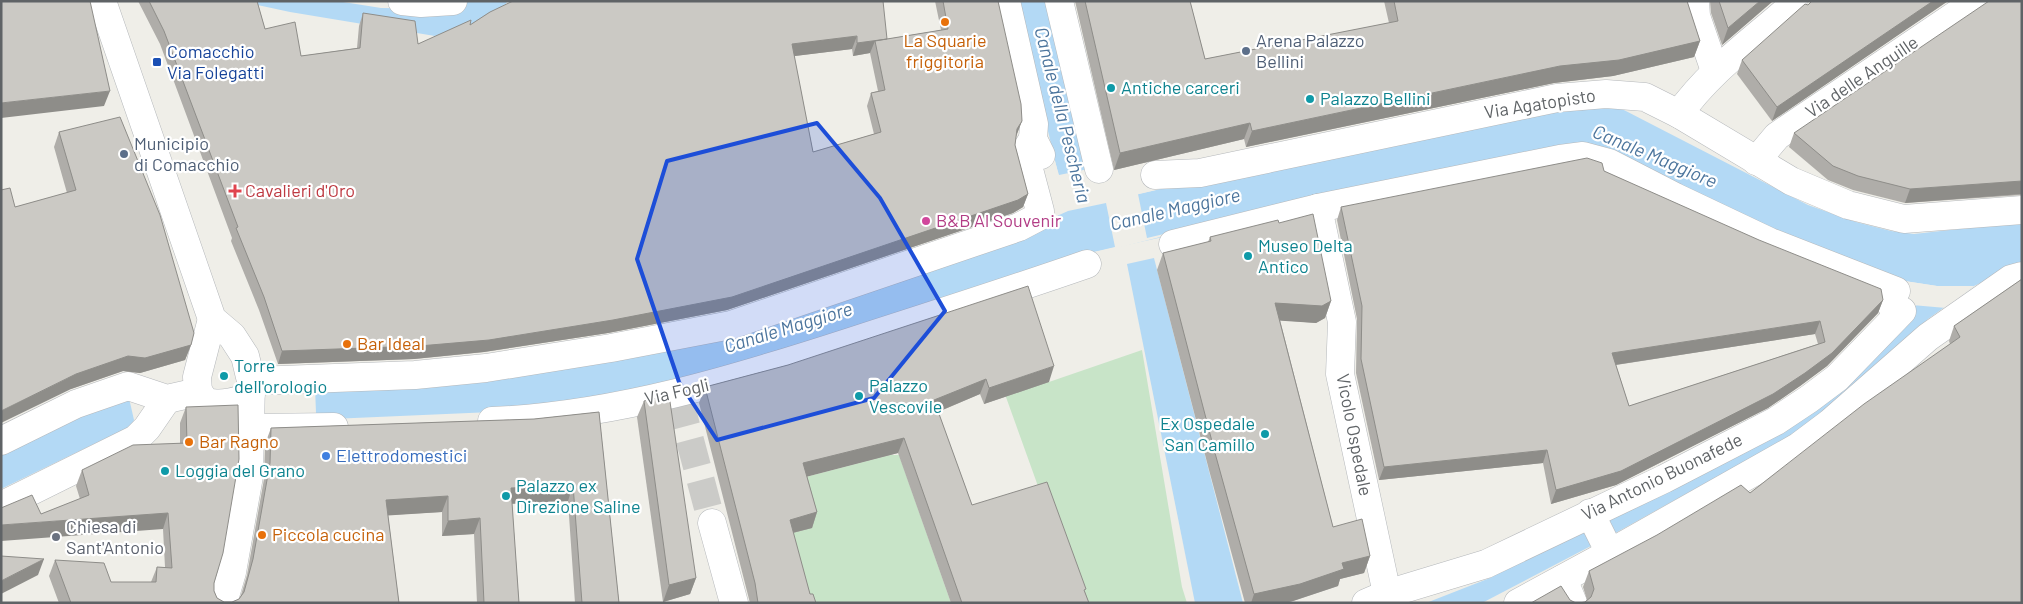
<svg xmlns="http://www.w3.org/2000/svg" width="2023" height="604" viewBox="0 0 2023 604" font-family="Barlow,sans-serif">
<rect width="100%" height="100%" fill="#efeee8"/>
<g fill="#c8e4c8">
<polygon points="1142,350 1182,587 1187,603 1080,603 1002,386 1049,382"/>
<polygon points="890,455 899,455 951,603 804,603 784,535 798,479"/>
</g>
<g fill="#b3d9f5">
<polygon points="239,1 337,1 381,8 458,9 469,1 507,1 506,4 476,23 435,36 290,12"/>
<polygon points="1017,1 1051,1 1106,202 1156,190 1572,105 1622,109 1808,205 1856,222 1891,231 1914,234 2022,222 2022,268 2011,269 1974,286 1928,319 1845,395 1794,434 1610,536 1482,603 1426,603 1490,578 1727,451 1908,313 1937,286 1898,280 1568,148 1081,255 894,317 618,397 492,412 331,419 316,413 315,387 596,359 1067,211"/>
<polygon points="1154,258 1243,603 1195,603 1127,264"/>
<polygon points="129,398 134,420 131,426 1,489 1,449 28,435"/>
</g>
<g fill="#efeee8">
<polygon points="1052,151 1059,175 1098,167 1107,200 1155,188 1156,190 1138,194 1147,238 1168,233 1168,235 1082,257 1081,255 1115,247 1106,203 1068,211 1046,221 1045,219 1065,210 1050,152"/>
<polygon points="1898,280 1937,286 1974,286 1946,308 1912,305 1932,287 1897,283"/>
</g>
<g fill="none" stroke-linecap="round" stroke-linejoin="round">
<polyline stroke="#cbcbc8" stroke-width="28" stroke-dasharray="28 14" stroke-linecap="butt" points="679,399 712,523"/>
<g stroke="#b5b8bb" stroke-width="29">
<g id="minor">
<polyline points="102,1 212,319 232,336 245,356 251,381 249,476 232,572 223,603"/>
<polyline points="402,1 421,3 453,1"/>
<polyline points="1006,1 1034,124 1033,139 1041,155"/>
<polyline points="1059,1 1099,169"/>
<polyline points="1695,1 1696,16 1715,71"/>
<path d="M1679 114C1708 73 1747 45 1785 12L1793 1"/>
<polyline points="1756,161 1777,136 1975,2"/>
<polyline points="1155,175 1200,173 1557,98 1606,94 1645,97 1679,114 1791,181 1848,205 1904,219 2022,210"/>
<polyline points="1318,208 1342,322 1340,374 1389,603"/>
<polyline points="1173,244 1318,208 1560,159 1583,156 1609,163 1675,197 1770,242 1896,291"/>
<polyline points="251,381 415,375 486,368 611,348 731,325 1019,227 1040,216 1040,211 1026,158 1026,150 1033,139"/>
<polyline points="198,392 197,377 212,319"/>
<path d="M198 392C201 395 203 399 206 401 216 407 243 402 251 393"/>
<path d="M492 421C615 416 736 379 853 341 931 316 1009 291 1087 264"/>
<polyline points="251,428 334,427"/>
<polyline points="1,441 76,404 128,386 167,399 198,392"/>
<polyline points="1,506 136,439 147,428 167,399"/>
<polyline points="1590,513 1610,553"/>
<polyline points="712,523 734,603"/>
<polyline points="1563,579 1573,603"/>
<polyline points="1366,603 1387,594 1486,564 1664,479 1776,421 1809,399 1837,378 1902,311 1891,305 1894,291"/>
<polyline points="1518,603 1610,553 1798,447 1830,423 1928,337 2011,279 2022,276"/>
</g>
</g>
<use href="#minor" stroke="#fff" stroke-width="28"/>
</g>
<g fill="#afada9" fill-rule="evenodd">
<path d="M138 1H257L265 29 301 56 357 48 359 26 363 13 418 44 470 25 490 12 887 39 941 30 935 1H998L1022 121 1016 136 1015 145 1028 194 1023 207 1013 213 727 310 608 333 484 352 414 359 278 364 259 310 231 241 232 238 160 44ZM852 49 853 56 870 53 878 91 871 93 867 106 874 134 813 152 794 56Z"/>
<polygon points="1075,1 1190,1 1205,59 1389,23 1384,1 1687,1 1700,41 1694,57 1613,76 1554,83 1246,147 1244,139 1114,170"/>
<polygon points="1710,1 1773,1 1722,45 1711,13"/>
<polygon points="1948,1 1772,121 1737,74 1742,60 1808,5"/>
<polygon points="2022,1 2022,195 1905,203 1853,190 1828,180 1789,147 1794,133"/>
<polygon points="59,132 191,345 185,360 140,373 123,371 71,389 15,207 67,193 54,147"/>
<path d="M1604 171 1883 300 1878 313 1827 366 1800 386 1768 408 1616 485 1551 504 1543 463 1379 480 1356 373 1357 319 1337 220 1341 207ZM1815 334 1818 344 1629 406 1616 365Z"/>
<polygon points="1279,223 1331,301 1325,318 1316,323 1280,320 1333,527 1370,556 1364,573 1340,579 1338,586 1293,601 1285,603 1245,603 1209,470 1157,270 1163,253 1208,242 1210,237"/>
<polygon points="2022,279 2022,603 1585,602 1587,600 1583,587 1589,571 1750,493 1950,344 1949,341 1954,326"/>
<polygon points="788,365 1049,382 984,404 980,394 938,412 972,505 1085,592 1089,603 951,603 898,453 807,476 817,512 812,528 793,533 810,594 816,603 750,603 699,403 705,387"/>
<polygon points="644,401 696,578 690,594 663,602 637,417"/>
<polygon points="186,407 214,583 214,591 217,598 224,602 232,602 239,599 241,595 247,575 264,479 265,444 271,428 534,419 599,412 619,603 575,603 568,501 512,504 519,603 477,603 474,534 442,536 442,512 388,515 399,603 59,603 49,576 55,560 111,582 151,582 157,567 165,567 163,529 41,514 80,499 76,486 82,470 180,443 180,423"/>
</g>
<g fill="#8e8d89">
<polygon points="1760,1 1773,1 1722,45 1728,28"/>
<polygon points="1933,1 1948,1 1772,121 1777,107"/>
<polygon points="857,36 852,49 787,57 792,44"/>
<polygon points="887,39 875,41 870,53 853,56 857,43"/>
<polygon points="1700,41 1694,57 1613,76 1554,83 1246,147 1252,131 1560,66"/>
<polygon points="110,91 104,106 1,118 1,103"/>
<polygon points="1022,121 1017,134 1013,142 1017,129"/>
<polygon points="1250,123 1244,139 1114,170 1120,153"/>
<polygon points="2022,181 2022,192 2021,194 1905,203 1910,189"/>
<polygon points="1028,194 1023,207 1013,213 727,310 608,333 484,352 414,359 278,364 282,351"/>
<polygon points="1883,300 1878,313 1827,366 1800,386 1768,408 1616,485 1551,504 1556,490 1773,394"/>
<polygon points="1331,301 1325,318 1316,323 1269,320 1275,303"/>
<polygon points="1820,321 1815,334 1608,366 1612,353"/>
<polygon points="191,345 185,360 140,373 123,371 71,389 1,423 1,411 76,374 128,356"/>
<polygon points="1054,366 1049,382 984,404 989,388"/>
<polygon points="986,379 980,394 928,416 934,400"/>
<polygon points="904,438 898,453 798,479 803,463"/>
<polygon points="1547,450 1543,463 1379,480 1384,467"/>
<polygon points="573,485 568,501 505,504 511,488"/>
<polygon points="448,496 442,512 380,516 386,500"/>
<polygon points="817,512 812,528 784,535 790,520"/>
<polygon points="168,513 163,529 1,541 1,525"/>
<polygon points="480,518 474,534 442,536 448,521"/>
<polygon points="1370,556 1364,573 1340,579 1338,586 1293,601 1285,603 1251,603 1254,594 1342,563"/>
<polygon points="44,559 38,575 1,594 1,581"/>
<polygon points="696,578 690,594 663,602 669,585"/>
</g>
<g fill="#cbc9c4" stroke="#8e8d89" fill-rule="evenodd">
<polygon points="1,1 90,1 110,91 1,103"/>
<path d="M149 1H257L265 29 295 22 301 56 360 48 363 13 415 21 418 44 471 20 470 25 490 12 513 1H883L887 39 948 29 943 1H998L1021 104 1022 121 1017 129 1015 145 1028 194 1018 200 732 297 613 320 489 340 419 346 282 351 264 297 236 228 238 227 164 31ZM857 36V43L887 39 875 41 885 90 871 93 881 132 813 152 792 44Z"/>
<polygon points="1085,1 1190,1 1205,59 1398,21 1394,1 1687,1 1700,41 1619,60 1560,66 1252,131 1250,123 1120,153"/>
<polygon points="1719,1 1760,1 1728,28"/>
<polygon points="1812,1 1933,1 1777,107 1742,60 1805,4 1808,5"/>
<polygon points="1989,1 2022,1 2022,181 1910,189 1858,176 1833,166 1794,133"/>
<polygon points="120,117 160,215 194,333 191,345 145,358 128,356 76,374 1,411 1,190 10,188 15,207 76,190 59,132"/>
<path d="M1587 158 1602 163 1604 171 1759 240 1881 289 1883 300 1832 353 1805 373 1773 394 1621 471 1556 490 1547 450 1384 467 1361 359 1362 306 1341 207ZM1820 321 1825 342 1629 406 1612 353Z"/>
<polygon points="1313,214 1331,301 1322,306 1275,303 1333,527 1362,519 1370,556 1342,563 1344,569 1300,584 1254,594 1215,453 1163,253 1211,241 1210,237 1278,220 1279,223"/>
<polygon points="2022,279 2022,603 1579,603 1585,602 1591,597 1594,589 1589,571 1657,535 1741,485 1750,493 1864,404 1960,337 1954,326"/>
<polygon points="1028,286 1054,366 989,388 986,379 934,400 972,505 1047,482 1086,589 1084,590 1089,603 962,603 904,438 803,463 817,512 790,520 810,594 813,594 816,603 758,603 755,583 705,387 788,365"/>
<polygon points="669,395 696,578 669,585 644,401"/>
<polygon points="238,405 239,459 223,553 214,583 214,591 217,598 224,602 232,602 239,599 244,592 253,559 270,463 271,428 534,419 599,412 619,603 582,603 573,485 511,488 519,603 484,603 480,518 448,521 448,496 386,500 399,603 71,603 55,560 104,563 111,582 156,582 157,567 172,568 168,513 1,525 1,508 32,495 41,514 89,495 82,470 133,445 187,443 186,407"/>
<polygon points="1,556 44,559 1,581"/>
<polygon points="1561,586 1570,600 1576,603 1531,603"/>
</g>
<path fill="#1d4ed8" fill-opacity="0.2" stroke="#1d4ed8" stroke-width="4" stroke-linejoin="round" d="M817 123 880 198 945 311 874 398 717 440 679 382 637 259 667 161Z"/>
<g fill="#e8710a" stroke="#fff" stroke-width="2">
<circle cx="945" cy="22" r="5"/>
<circle cx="347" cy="344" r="5"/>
<circle cx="189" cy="442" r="5"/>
<circle cx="262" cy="535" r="5"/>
</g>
<g fill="#5c6f8a" stroke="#fff" stroke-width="2">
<circle cx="1246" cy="51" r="5"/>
<circle cx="124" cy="154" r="5"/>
</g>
<rect fill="#1a4fb4" stroke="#fff" stroke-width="2" x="152" y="57" width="10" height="10" rx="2.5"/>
<g fill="#0f9aa8" stroke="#fff" stroke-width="2">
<circle cx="1111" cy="88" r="5"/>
<circle cx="1310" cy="99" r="5"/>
<circle cx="1248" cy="256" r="5"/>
<circle cx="224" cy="376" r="5"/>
<circle cx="859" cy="396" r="5"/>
<circle cx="1265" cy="434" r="5"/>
<circle cx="165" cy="471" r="5"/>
<circle cx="506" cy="496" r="5"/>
</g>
<path fill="#e0444e" stroke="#fff" stroke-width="2" d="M232.5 183.5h5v5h5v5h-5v5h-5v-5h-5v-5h5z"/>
<circle fill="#d1479c" stroke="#fff" stroke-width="2" cx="926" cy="221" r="5"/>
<circle fill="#3f7fe0" stroke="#fff" stroke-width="2" cx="326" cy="456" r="5"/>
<circle fill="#6b7280" stroke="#fff" stroke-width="2" cx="56" cy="537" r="5"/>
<g text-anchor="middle" stroke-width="4.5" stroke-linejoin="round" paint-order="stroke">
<g font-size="18" fill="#c56008" stroke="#fff" text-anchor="start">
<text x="945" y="47" text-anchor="middle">La Squarie<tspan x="945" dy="21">friggitoria</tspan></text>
<text x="357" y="350">Bar Ideal</text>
<text x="199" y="448">Bar Ragno</text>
<text x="272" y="541">Piccola cucina</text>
</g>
<g font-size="18" fill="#4e5e75" stroke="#fff" text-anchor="start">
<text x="1256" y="47">Arena Palazzo<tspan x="1256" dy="21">Bellini</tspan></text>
<text x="134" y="150">Municipio<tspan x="134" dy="21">di Comacchio</tspan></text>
</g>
<g font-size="18" fill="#164399" stroke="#fff" text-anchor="start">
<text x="167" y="58">Comacchio<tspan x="167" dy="21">Via Folegatti</tspan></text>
</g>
<g font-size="18" fill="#5f6366" stroke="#fff">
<text transform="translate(1862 77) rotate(-34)" y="6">Via delle Anguille</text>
<text transform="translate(1540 104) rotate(-9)" y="6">Via Agatopisto</text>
<text transform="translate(677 392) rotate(-13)" y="6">Via Fogli</text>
<text transform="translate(1354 435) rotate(79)" y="6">Vicolo Ospedale</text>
<text transform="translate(1662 477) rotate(-26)" y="6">Via Antonio Buonafede</text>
</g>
<g font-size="18" fill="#0d838f" stroke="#fff" text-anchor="start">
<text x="1121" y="94">Antiche carceri</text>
<text x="1320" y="105">Palazzo Bellini</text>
<text x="1258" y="252">Museo Delta<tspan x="1258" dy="21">Antico</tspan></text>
<text x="234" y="372">Torre<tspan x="234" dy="21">dell'orologio</tspan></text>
<text x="869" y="392">Palazzo<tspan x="869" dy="21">Vescovile</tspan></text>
<text x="1255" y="430" text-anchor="end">Ex Ospedale<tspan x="1255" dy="21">San Camillo</tspan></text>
<text x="175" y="477">Loggia del Grano</text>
<text x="516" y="492">Palazzo ex<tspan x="516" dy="21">Direzione Saline</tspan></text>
</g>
<g font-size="18" fill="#be3a42" stroke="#fff" text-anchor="start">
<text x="245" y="197">Cavalieri d'Oro</text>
</g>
<g font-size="18" fill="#b23c85" stroke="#fff" text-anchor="start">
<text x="936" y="227">B&amp;B Al Souvenir</text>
</g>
<g font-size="18" fill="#366cbe" stroke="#fff" text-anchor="start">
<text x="336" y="462">Elettrodomestici</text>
</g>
<g font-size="18" fill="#5b616d" stroke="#fff" text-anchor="start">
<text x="66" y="533">Chiesa di<tspan x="66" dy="21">Sant'Antonio</tspan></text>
</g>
<g font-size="19" font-style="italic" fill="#4c759d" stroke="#fff">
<text transform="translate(1063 115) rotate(76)" y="7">Canale della Pescheria</text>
<text transform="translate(1655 156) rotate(23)" y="7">Canale Maggiore</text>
<text transform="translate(1175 209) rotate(-13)" y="7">Canale Maggiore</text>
<text transform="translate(788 327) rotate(-17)" y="7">Canale Maggiore</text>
</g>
</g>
<rect width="2023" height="604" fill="none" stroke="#5f6366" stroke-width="5"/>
</svg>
